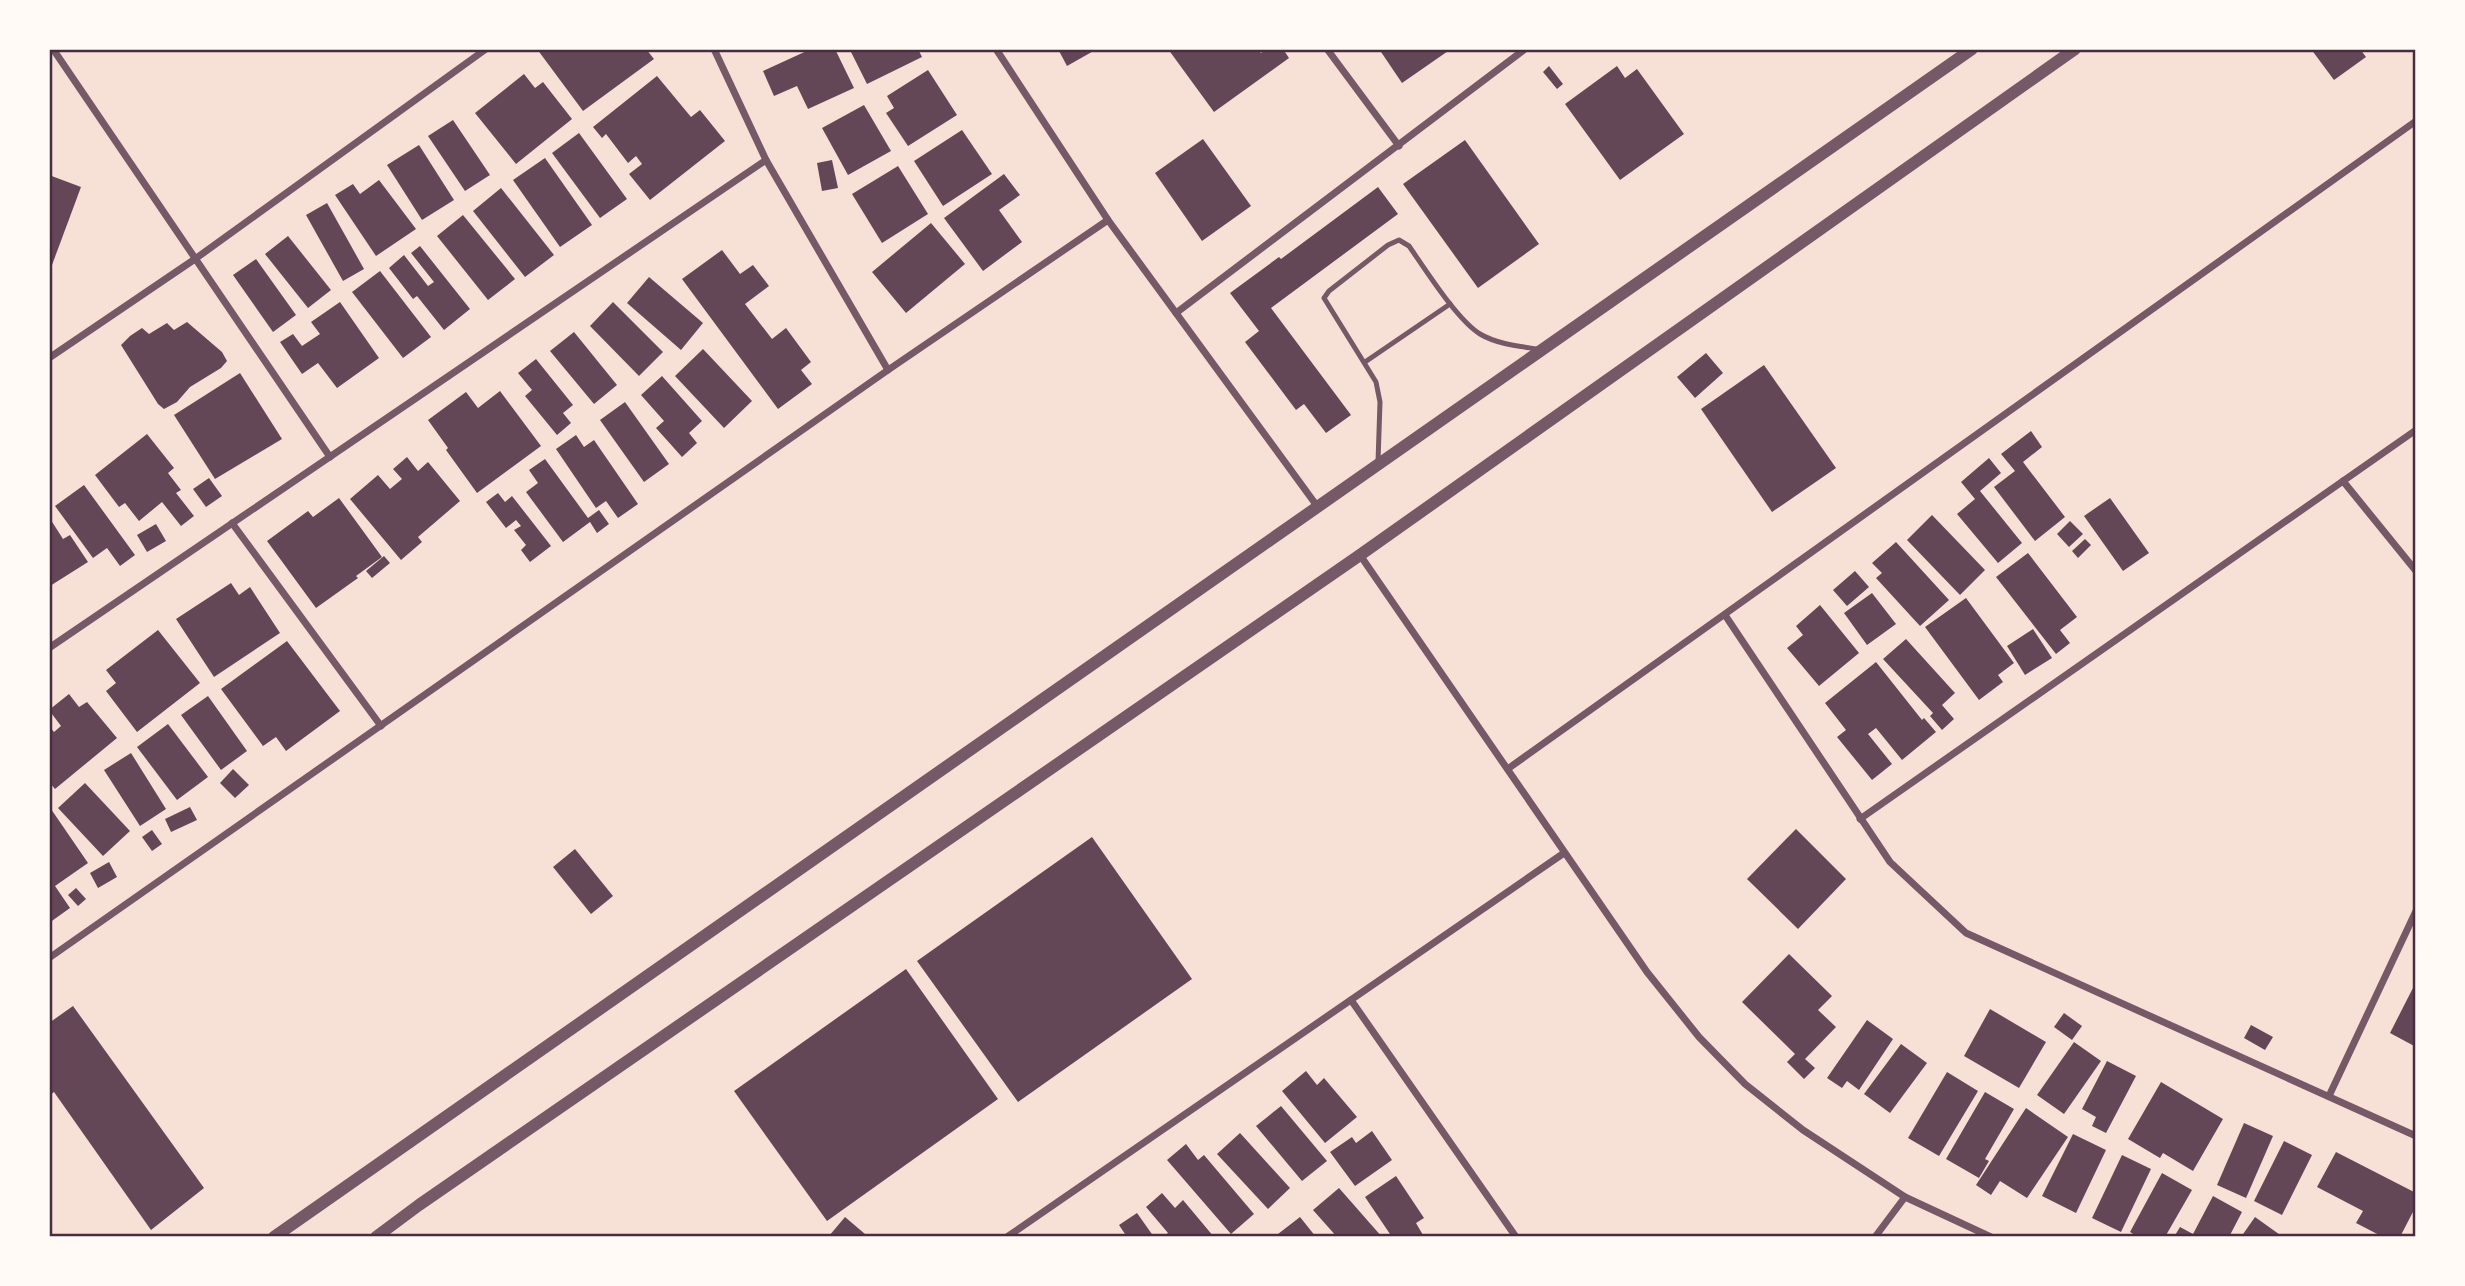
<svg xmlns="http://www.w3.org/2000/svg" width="2465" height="1286" viewBox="0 0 2465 1286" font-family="'DejaVu Sans',sans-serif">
<rect width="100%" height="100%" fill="#f7e1d7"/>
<g fill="#644757">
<polygon points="537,49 646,49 654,59 583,111"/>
<polygon points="811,49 835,49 854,88 808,109 797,86 774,96 763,71"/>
<polygon points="857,49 918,49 922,57 867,84 851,52"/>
<polygon points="1058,49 1097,49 1067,66"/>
<polygon points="1168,49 1258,49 1261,53 1266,49 1283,49 1289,58 1214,112"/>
<polygon points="1379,49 1451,49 1402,83"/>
<polygon points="2311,49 2360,49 2366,57 2334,80"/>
<polygon points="1549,66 1563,84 1557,89 1543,72"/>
<polygon points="1617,66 1625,78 1637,69 1684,134 1620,180 1565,104"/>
<polygon points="928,70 957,115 908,146 886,113 894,108 887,96"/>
<polygon points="524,74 535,88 543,82 572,119 516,164 475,113"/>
<polygon points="657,76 691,117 700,110 725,141 650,200 629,174 642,164 636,156 628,163 606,134 602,138 593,127"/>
<polygon points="864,105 891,151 848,175 822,128"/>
<polygon points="453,120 490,175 465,191 428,136"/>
<polygon points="962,130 992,174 943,206 914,161"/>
<polygon points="579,133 627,199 600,218 552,153"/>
<polygon points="1203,139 1251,206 1202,241 1155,173"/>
<polygon points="1465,140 1539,244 1478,288 1403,184"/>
<polygon points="419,145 454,200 422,220 387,165"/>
<polygon points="545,158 592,225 560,247 513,180"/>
<polygon points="832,160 838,188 822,191 817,163"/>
<polygon points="898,166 928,214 882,243 852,194"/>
<polygon points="1004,174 1020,195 999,210 1022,242 983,271 944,218"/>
<polygon points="49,175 81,187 52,265 49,264"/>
<polygon points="379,180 416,229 376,256 335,195 353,184 360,194"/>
<polygon points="1378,187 1398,214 1271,308 1351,415 1326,433 1304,404 1296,410 1245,342 1259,331 1230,293 1279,257 1281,259"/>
<polygon points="501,188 554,255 525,277 473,211"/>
<polygon points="327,203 364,269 343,281 306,215"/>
<polygon points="463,215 515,279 488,300 437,236"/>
<polygon points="931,223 965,264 906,313 872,272"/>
<polygon points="288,236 331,290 308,308 265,254"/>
<polygon points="420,246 470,309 444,330 417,296 413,299 389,268 404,255 428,286 434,282 411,253"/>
<polygon points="722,250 740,274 753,265 769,286 745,304 772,339 786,328 811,362 801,370 812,384 778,409 682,279"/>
<polygon points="256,259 296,315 273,332 233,275"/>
<polygon points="380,271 431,337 403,358 352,292"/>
<polygon points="649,277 703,323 681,350 627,303"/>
<polygon points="340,302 379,358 337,388 318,363 302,374 280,342 293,334 302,346 320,334 311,322"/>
<polygon points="613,302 663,352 639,376 590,326"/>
<polygon points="187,322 222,352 227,361 221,368 190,387 177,402 164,409 158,404 121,345 130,336 142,328 149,334 167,323 174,330"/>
<polygon points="574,332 617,385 594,404 550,351"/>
<polygon points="703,349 752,401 724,428 675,376"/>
<polygon points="1706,353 1723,373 1695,398 1677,377"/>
<polygon points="536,359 573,405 563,413 571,423 557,435 525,396 532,390 518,373"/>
<polygon points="1764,365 1836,468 1772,512 1701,409"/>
<polygon points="240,373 282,439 215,479 174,415"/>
<polygon points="662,376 702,421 689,433 697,443 682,457 656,428 664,421 641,395"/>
<polygon points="500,391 541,446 477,493 446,450 448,448 428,420 466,392 478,408"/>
<polygon points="625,402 669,464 644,482 600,420"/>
<polygon points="2031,431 2042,447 2023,462 2065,517 2035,541 1994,487 2015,471 2001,454"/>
<polygon points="147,434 174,468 168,473 181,490 176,493 194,516 181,526 162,502 139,521 125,503 119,507 95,475"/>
<polygon points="576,435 584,447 594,440 638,504 618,518 606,501 596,508 556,449"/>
<polygon points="407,457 418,471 428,462 460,501 418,537 422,542 401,560 350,499 378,475 390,489 402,479 393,469"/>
<polygon points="1989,458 2001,473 1980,491 2022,543 1998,563 1957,514 1975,499 1961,482"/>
<polygon points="545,459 588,518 599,510 609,524 597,533 590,522 563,542 526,492 538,483 529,470"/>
<polygon points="209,478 222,496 206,507 193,489"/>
<polygon points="84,485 135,555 120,566 107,548 93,558 55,506"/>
<polygon points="498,493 505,502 512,496 551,546 530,562 521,550 526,545 514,530 521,526 516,520 506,528 486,502"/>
<polygon points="339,498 382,557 356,576 358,578 316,608 267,541 308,511 313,517"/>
<polygon points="2110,498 2149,553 2123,571 2084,516"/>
<polygon points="1932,515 1985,570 1960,595 1907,540"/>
<polygon points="49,517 63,539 70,535 88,562 50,586"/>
<polygon points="2070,521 2083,534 2069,547 2057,534"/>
<polygon points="156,524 166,541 147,552 137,535"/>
<polygon points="2085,539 2091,545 2078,558 2072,551"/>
<polygon points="1896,542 1949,600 1920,626 1876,578 1882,573 1872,563"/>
<polygon points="2028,553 2077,617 2060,630 2070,643 2056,654 1996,577"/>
<polygon points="384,556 390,563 372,578 366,571"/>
<polygon points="1855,571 1869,587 1847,606 1833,590"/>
<polygon points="231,583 239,595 250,587 280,633 214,677 176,619"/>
<polygon points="1872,593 1896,624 1867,645 1844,613"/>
<polygon points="1966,598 2014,663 1998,675 2003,682 1979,700 1925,627"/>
<polygon points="1820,605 1859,653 1819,686 1787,648 1803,635 1796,626"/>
<polygon points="2033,629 2052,658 2025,675 2007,646"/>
<polygon points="158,630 200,683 137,732 106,691 116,683 106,670"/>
<polygon points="1906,639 1955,693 1942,705 1954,719 1942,730 1930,716 1933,713 1883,659"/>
<polygon points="287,641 340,711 286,751 276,737 263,746 221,689"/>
<polygon points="1876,662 1922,720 1924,718 1936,732 1902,760 1876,728 1868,734 1892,764 1872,780 1837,737 1846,730 1825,703"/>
<polygon points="69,694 79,707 87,702 117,738 55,789 49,782 49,726 54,732 61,726 49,710"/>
<polygon points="208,696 247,751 221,770 181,715"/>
<polygon points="168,724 208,777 177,800 137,747"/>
<polygon points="131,753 166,809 140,826 104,770"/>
<polygon points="233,769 249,785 235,798 220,783"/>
<polygon points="85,783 130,831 103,856 58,808"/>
<polygon points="190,807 197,820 171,832 165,819"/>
<polygon points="51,809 88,863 55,886 70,908 49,923"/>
<polygon points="1796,829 1846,879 1798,929 1747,879"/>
<polygon points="152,830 162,844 152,851 142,837"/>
<polygon points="1092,837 1192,979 1018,1102 917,961"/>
<polygon points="575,849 613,896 591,914 553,867"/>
<polygon points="109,862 117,877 98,888 90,873"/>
<polygon points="76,888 86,899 78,906 68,895"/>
<polygon points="1789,954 1832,996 1818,1010 1836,1027 1805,1059 1815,1068 1804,1079 1787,1062 1795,1054 1742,1002"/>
<polygon points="906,969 998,1099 827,1221 734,1091"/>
<polygon points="2416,982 2416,1047 2390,1033"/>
<polygon points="73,1006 204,1188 151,1230 54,1092 49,1096 49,1023"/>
<polygon points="1990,1009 2046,1042 2019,1088 1964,1056"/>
<polygon points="2064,1013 2082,1026 2072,1040 2054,1027"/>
<polygon points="1867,1020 1893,1039 1859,1090 1847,1081 1842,1088 1827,1078"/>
<polygon points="2251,1025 2273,1037 2265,1050 2244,1038"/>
<polygon points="2074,1042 2101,1061 2064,1114 2037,1095"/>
<polygon points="1901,1044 1927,1063 1890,1113 1864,1094"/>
<polygon points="2107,1061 2136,1076 2106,1133 2092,1126 2096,1117 2082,1109"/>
<polygon points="1306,1071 1317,1085 1324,1078 1357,1117 1325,1143 1282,1091"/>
<polygon points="1947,1072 1978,1091 1939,1156 1908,1138"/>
<polygon points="2161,1082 2223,1119 2193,1171 2163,1153 2160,1158 2128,1139"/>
<polygon points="1985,1092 2014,1109 1985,1159 1989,1161 1979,1178 1946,1159"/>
<polygon points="1281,1106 1327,1161 1302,1181 1256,1126"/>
<polygon points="2026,1108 2068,1137 2027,1198 2000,1181 1991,1195 1976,1185"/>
<polygon points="2244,1123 2273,1136 2246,1198 2217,1185"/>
<polygon points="1372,1131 1392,1160 1355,1186 1330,1152 1352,1137 1356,1143"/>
<polygon points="1240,1133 1290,1188 1268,1209 1217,1154"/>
<polygon points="2073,1134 2106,1150 2076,1213 2042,1196"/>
<polygon points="2284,1141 2312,1155 2282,1215 2254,1201"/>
<polygon points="1186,1144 1198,1160 1204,1155 1254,1214 1231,1234 1167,1160"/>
<polygon points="2336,1152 2416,1193 2416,1206 2400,1237 2383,1237 2356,1223 2363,1211 2317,1187"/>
<polygon points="2122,1155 2151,1169 2121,1232 2092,1218"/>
<polygon points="2162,1173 2192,1190 2165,1237 2138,1237 2130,1232"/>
<polygon points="1396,1176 1424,1218 1416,1223 1423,1235 1420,1237 1392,1237 1365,1197"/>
<polygon points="1339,1188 1382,1237 1337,1237 1313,1210"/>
<polygon points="1162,1193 1175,1208 1183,1200 1214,1237 1163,1237 1168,1233 1146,1207"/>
<polygon points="2213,1196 2242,1212 2229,1237 2174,1237 2180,1227 2193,1234"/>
<polygon points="1137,1213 1154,1237 1127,1237 1119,1225"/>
<polygon points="845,1217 865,1234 863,1237 829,1236"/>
<polygon points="1300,1217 1316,1237 1280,1237 1278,1234"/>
<polygon points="2255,1217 2283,1237 2241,1237"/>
</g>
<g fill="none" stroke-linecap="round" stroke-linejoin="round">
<g stroke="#755966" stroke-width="5">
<polyline points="1365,362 1450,304"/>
<path d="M1378 462 1380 402 1376 382 1324 298 1329 291 1388 245 1399 240 1409 246C1425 269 1457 320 1480 334 1497 344 1518 346 1537 349"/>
</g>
<g stroke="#755966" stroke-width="7">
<polyline points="53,49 330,457"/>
<polyline points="714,49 766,160 888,370"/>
<polyline points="996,49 1108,220 1317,506"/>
<polyline points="1327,49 1399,146"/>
<polyline points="1176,313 1525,49"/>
<polyline points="49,358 195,259 486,49"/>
<polyline points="2343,481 2416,571"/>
<polyline points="232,523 381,726"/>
<polyline points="1360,555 1647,972 1699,1037 1745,1084 1803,1130 1905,1197 1991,1237"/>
<polyline points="1725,615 1890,862 1966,933 2416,1136"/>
<polyline points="49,648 766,160"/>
<polyline points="1509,768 2416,121"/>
<polyline points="1860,819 2416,430"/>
<polyline points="49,958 888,370 1108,220"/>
<polyline points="1351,1000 1516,1237"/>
<polyline points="2329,1096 2416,911"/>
<polyline points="1007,1237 1564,853"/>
<polyline points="1875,1237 1905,1197"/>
</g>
<g stroke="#755966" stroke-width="12">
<polyline points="274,1237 1972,49"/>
<polyline points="376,1237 419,1205 1360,555 2075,49"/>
</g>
</g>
<rect width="2465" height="1286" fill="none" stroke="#fffaf5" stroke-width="102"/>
<rect x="51" y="51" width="2363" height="1184" fill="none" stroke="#4a2c40" stroke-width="2.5"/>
</svg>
